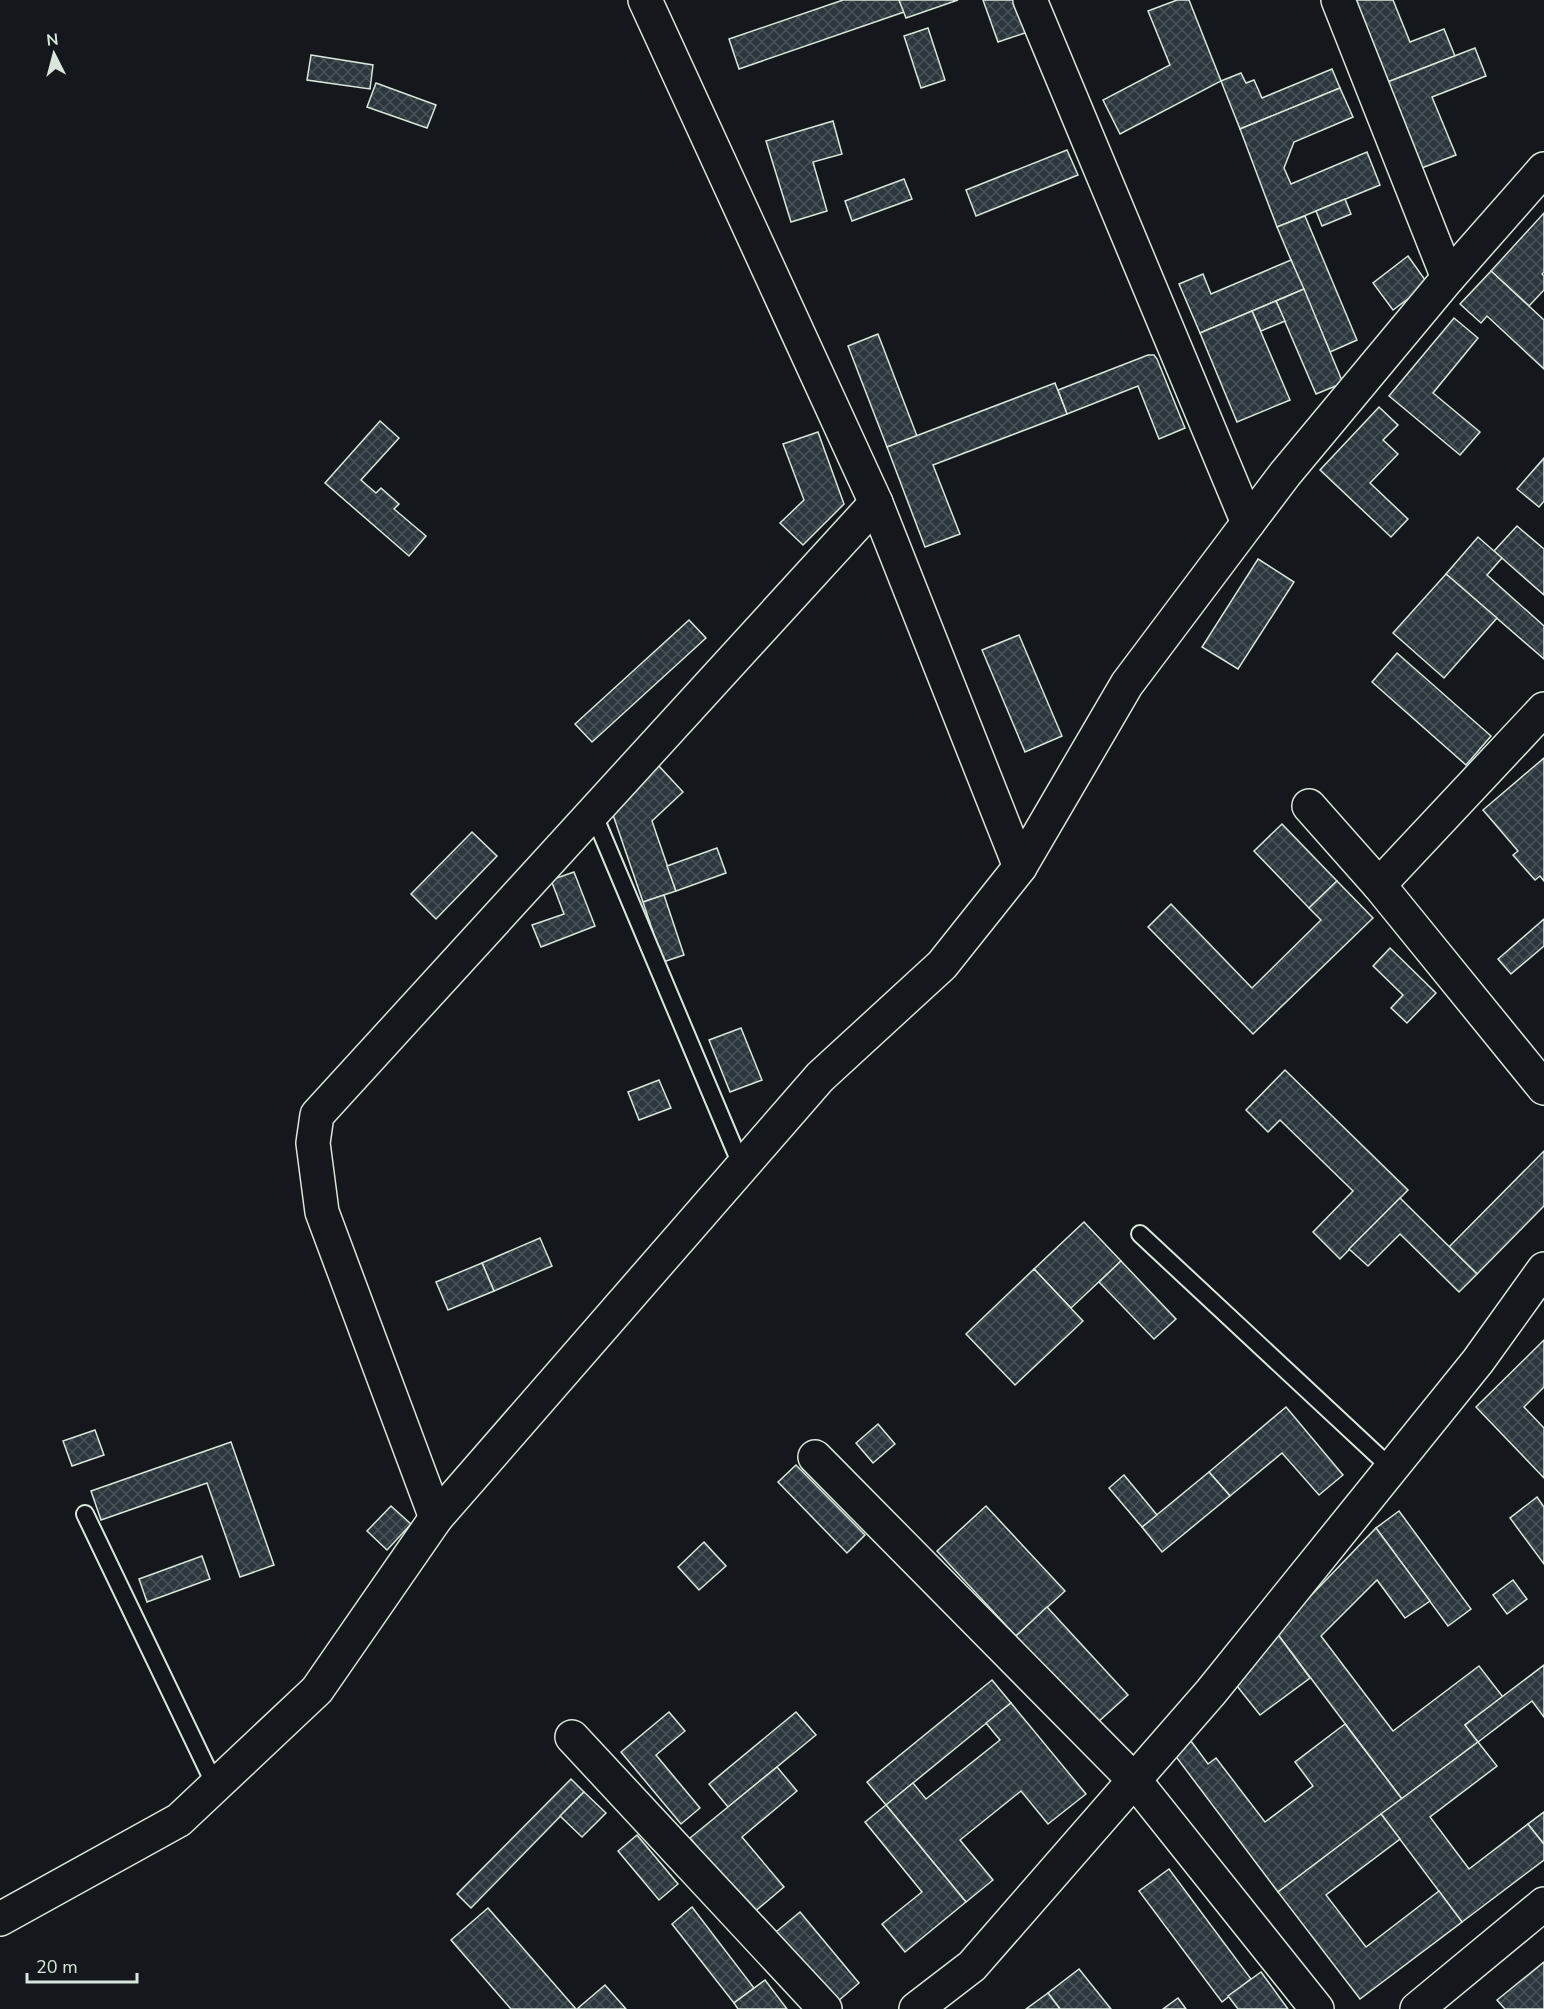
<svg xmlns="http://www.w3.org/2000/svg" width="1544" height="2009" viewBox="0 0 1544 2009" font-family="'Nunito Sans',sans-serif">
<defs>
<pattern id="building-cross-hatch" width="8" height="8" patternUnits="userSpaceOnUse" patternTransform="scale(1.5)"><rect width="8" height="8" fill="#2c363c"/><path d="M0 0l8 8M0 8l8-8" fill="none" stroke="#4a5358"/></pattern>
</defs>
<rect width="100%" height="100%" fill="#14181c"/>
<g fill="url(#building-cross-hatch)" stroke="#d8e6dc" stroke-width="1.5">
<polygon points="843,0 899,0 904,12 739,69 729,39"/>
<polygon points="899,0 958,0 906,18"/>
<polygon points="983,0 1020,0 1031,31 998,42"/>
<polygon points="1177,0 1189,0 1221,81 1120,134 1103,100 1170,65 1148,11"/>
<polygon points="1357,0 1393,0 1410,42 1444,29 1455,56 1385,83 1353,2"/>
<polygon points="928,28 945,80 921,88 904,36"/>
<polygon points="1475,48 1486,76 1432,97 1456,155 1419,169 1385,83"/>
<polygon points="311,55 373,65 370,89 307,80"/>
<polygon points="1332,69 1340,88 1240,129 1221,81 1241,73 1246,83 1254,80 1262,98"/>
<polygon points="376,83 436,105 427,128 367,107"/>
<polygon points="1340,88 1353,117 1294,142 1284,168 1291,184 1367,152 1380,185 1277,227 1240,129"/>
<polygon points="833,121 842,154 813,162 827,211 791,222 766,141"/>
<polygon points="1067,150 1078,175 976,216 966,190"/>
<polygon points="904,179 912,199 852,221 845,201"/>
<polygon points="1345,199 1351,214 1322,226 1316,211"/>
<polygon points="1544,213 1544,272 1542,274 1544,276 1544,290 1529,306 1491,271"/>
<polygon points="1305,216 1357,340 1330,352 1277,227"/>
<polygon points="1408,256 1428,284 1393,310 1373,283"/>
<polygon points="1291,260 1304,289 1200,333 1179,284 1203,274 1211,294"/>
<polygon points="1491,271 1544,320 1544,369 1487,316 1481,323 1460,304"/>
<polygon points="1304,289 1343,383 1316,394 1276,301"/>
<polygon points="1276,301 1285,321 1261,331 1252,311"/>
<polygon points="1252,311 1290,400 1237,422 1200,333"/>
<polygon points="1454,318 1478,338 1433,393 1480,432 1460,455 1389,396"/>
<polygon points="878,334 917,436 887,447 848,346"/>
<polygon points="1148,355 1154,355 1157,359 1185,428 1159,439 1138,386 1067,414 1058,390"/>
<polygon points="1055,383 1067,414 933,465 960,534 925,547 887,447"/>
<polygon points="1379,407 1398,425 1383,440 1398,454 1370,483 1408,519 1391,537 1320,470"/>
<polygon points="380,421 399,438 361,480 376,493 381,488 399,504 394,509 426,536 409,556 325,483"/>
<polygon points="818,432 844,504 803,545 780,523 804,500 783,444"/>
<polygon points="1544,458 1544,501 1539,507 1517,489"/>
<polygon points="1517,526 1544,549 1544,595 1494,551"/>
<polygon points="1478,537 1502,558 1487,575 1544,626 1544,659 1446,574"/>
<polygon points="1258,559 1294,582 1238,669 1202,647"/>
<polygon points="1446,574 1497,618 1444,678 1393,633"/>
<polygon points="689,620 706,638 592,742 575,724"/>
<polygon points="1019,635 1062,736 1025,752 982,650"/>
<polygon points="1397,653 1491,736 1466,765 1372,682"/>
<polygon points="1544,758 1544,881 1540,876 1535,880 1513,855 1518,851 1483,810"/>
<polygon points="658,765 683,792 652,821 676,891 643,902 611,809"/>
<polygon points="1282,824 1337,881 1309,908 1254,851"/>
<polygon points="472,832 497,856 436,919 411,894"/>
<polygon points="717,848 726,873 676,891 667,866"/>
<polygon points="574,872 595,926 541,947 532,925 564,914 551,880"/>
<polygon points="1337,881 1373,918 1253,1034 1148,927 1171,904 1252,988 1321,920 1309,908"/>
<polygon points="664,895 684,955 663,962 643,902"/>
<polygon points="1544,919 1544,946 1511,974 1498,959"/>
<polygon points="1390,948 1436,993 1407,1023 1391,1008 1403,995 1373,966"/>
<polygon points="741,1028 762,1080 730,1092 709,1040"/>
<polygon points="1285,1070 1408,1190 1340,1259 1313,1232 1353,1191 1280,1120 1268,1132 1246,1110"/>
<polygon points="659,1080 671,1108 639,1120 628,1092"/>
<polygon points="1544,1151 1544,1206 1477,1274 1449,1247"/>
<polygon points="1400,1198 1477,1274 1459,1292 1400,1234 1368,1266 1349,1249"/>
<polygon points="1084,1222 1121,1261 1071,1308 1034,1269"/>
<polygon points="540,1238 552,1266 494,1291 482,1263"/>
<polygon points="1121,1261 1176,1319 1154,1339 1099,1282"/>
<polygon points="482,1263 494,1291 448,1310 436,1282"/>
<polygon points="1034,1269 1083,1321 1015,1385 966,1334"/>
<polygon points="1544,1340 1544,1387 1524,1407 1544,1428 1544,1478 1476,1407"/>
<polygon points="1286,1407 1343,1475 1319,1495 1282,1453 1230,1496 1209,1472"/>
<polygon points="878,1424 895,1444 873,1463 856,1443"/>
<polygon points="95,1430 104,1455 72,1466 63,1441"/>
<polygon points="231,1442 274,1565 240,1577 207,1483 101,1520 91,1491"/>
<polygon points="796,1465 865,1535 847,1553 778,1482"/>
<polygon points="1209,1472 1230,1496 1162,1552 1142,1527"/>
<polygon points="1124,1475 1157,1515 1142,1527 1109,1488"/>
<polygon points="1537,1497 1544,1507 1544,1564 1510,1518"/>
<polygon points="391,1506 411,1524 387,1550 367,1531"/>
<polygon points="986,1506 1065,1591 1016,1636 937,1551"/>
<polygon points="1399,1511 1471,1609 1448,1626 1376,1528"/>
<polygon points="1376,1528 1430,1601 1405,1618 1377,1580 1321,1636 1393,1731 1479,1666 1503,1697 1465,1725 1478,1742 1402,1799 1276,1632"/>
<polygon points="704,1542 726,1566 699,1590 678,1567"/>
<polygon points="202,1556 210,1579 147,1602 139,1579"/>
<polygon points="1513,1580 1527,1599 1507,1614 1493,1595"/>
<polygon points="1047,1607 1128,1695 1097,1723 1016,1636"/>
<polygon points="1276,1632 1310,1678 1260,1715 1233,1681"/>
<polygon points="1544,1665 1544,1717 1532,1701 1478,1742 1465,1725"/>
<polygon points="992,1680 1011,1703 886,1805 867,1782"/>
<polygon points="1011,1703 1086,1794 1048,1824 1021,1791 960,1840 993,1880 966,1902 886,1805 913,1783 926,1799 1000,1740 986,1723"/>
<polygon points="669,1712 685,1731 656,1755 700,1808 681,1824 621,1752"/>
<polygon points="796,1712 816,1735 728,1807 709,1784"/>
<polygon points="1345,1724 1402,1799 1278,1892 1174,1754 1191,1741 1208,1764 1216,1758 1265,1822 1313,1786 1295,1762"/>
<polygon points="1478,1742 1497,1766 1430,1817 1469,1869 1528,1824 1544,1844 1544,1860 1462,1922 1381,1814"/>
<polygon points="777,1767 797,1791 742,1837 784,1887 753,1913 690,1838"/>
<polygon points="571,1779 584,1792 471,1908 457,1894"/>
<polygon points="584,1792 606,1813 582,1837 560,1816"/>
<polygon points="886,1805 966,1902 905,1952 882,1924 922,1892 865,1822"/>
<polygon points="1544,1812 1544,1844 1528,1824"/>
<polygon points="1381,1814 1400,1839 1326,1895 1366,1947 1439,1891 1462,1922 1360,1999 1278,1892"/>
<polygon points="637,1835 678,1884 659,1900 618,1851"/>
<polygon points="1169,1869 1251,1979 1222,2002 1139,1891"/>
<polygon points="692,1907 754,1988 734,2003 672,1924"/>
<polygon points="488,1908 576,2009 511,2009 451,1940"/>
<polygon points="800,1912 859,1983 830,2008 771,1936"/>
<polygon points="1544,1962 1544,2009 1505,2009 1497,2000"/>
<polygon points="1079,1969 1111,2009 1060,2009 1048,1993"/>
<polygon points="1261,1972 1288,2009 1238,2009 1228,1996"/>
<polygon points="765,1980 787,2009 738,2009 734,2003"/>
<polygon points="605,1985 626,2009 577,2009"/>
<polygon points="1048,1993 1060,2009 1026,2009"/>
<polygon points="1178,1998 1186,2009 1163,2009"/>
</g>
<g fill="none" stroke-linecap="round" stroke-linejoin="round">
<g stroke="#d8e6dc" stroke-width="20">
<g id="service">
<polyline points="593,813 742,1167"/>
<polyline points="1140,1234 1391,1468"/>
<polyline points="85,1514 215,1785"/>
</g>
</g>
<g stroke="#d8e6dc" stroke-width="36">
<g id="minor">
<polyline points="645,0 876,503 1020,867"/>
<polyline points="1030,0 1248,523"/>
<polyline points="1338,0 1448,278"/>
<polyline points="1309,806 1379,885 1544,1088"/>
<polyline points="1379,885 1544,709"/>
<polyline points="815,1457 1135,1781 1317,2009"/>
<polyline points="436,1518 322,1212 313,1143 317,1115 876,503"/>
<polyline points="572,1737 825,2009"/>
<polyline points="0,1919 179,1820 317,1690 436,1518 820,1077 942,965 1020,867 1127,684 1248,523 1285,474 1448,278 1544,169"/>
<polyline points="916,2009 972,1966 1211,1692 1478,1361 1544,1269"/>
<polyline points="1417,2009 1544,1904"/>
</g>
</g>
<use href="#service" stroke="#14181c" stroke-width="16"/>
<use href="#minor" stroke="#14181c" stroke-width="33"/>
</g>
<g transform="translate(54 54) rotate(354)" stroke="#14181c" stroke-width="4.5" paint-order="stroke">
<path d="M0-4.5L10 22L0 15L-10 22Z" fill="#d8e6dc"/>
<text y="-9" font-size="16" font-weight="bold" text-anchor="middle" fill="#d8e6dc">N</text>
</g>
<path d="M27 1973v9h110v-9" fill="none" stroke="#d8e6dc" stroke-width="3"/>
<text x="36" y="1973" font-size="18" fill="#d8e6dc" stroke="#14181c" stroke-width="4.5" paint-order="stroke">20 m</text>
</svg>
